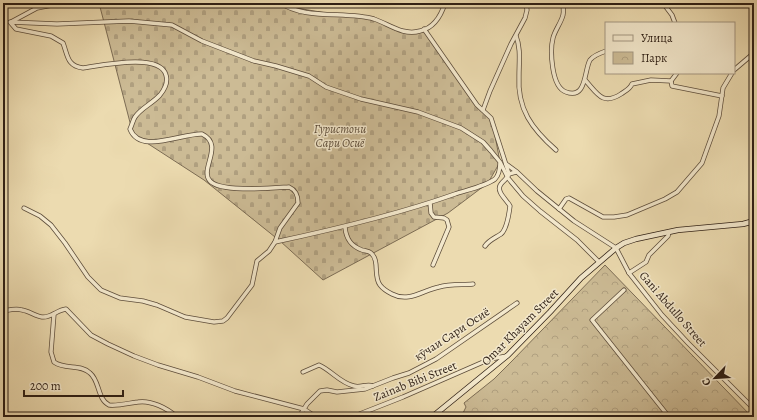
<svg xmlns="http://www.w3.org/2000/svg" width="757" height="420" viewBox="0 0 757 420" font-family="Alegreya,serif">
<defs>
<pattern id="cemetery-stones" width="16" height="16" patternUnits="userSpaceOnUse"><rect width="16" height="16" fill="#ccbb95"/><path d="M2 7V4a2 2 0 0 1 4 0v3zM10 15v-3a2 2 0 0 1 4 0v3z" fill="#b0a080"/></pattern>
<pattern id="park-crowns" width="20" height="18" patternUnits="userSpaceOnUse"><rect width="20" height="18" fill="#ccbb95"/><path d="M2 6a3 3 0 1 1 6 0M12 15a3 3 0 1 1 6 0" fill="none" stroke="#b0a080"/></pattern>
</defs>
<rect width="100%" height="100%" fill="#ecdbb0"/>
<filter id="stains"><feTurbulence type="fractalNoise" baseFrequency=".005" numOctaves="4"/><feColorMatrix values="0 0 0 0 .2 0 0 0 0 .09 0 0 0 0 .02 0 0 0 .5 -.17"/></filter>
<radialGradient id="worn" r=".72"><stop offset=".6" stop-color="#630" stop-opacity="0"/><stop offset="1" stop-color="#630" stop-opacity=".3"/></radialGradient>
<polygon fill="url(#cemetery-stones)" stroke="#7c6c54" points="99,3 281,3 285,6 332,14 374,19 406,33 424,29 477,105 492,120 500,162 488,183 448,213 323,280 280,241 204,180 133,134"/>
<polygon fill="url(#park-crowns)" stroke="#7c6c54" points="605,265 752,417 461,417 466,407 464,403 494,379 512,361"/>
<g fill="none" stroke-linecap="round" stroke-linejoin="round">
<g stroke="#5d4d3b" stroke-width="5">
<g id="street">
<path d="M281 3C304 20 347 11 374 19 389 24 403 36 420 31 434 28 441 16 445 3"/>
<path d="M563 3C563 7 564 11 563 15 561 23 555 30 553 38 550 50 551 87 566 92 587 100 584 70 590 60 594 55 600 53 606 51"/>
<polyline points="663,3 672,15 675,23"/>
<polyline points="11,22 37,8 63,3"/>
<polyline points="424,29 477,105 491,118 509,174"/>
<path d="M516 36C521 48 519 62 519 76 517 109 532 129 556 150"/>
<polyline points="734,70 754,53"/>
<path d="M585 80C597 93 602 106 621 94 625 91 630 89 632 84L651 80 671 81 677 73"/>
<polyline points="671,81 672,86 722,96"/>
<polyline points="483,110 490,91 511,44 525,18 527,10 526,3"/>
<path d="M500 162C500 167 500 174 495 179 486 186 467 190 455 194 396 215 336 229 275 242L280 228 298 203C298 195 296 190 289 187 273 188 221 193 210 181 199 169 225 145 202 134 182 133 140 155 130 129 132 125 133 120 135 117 141 108 153 103 160 95 165 89 168 82 166 75 160 52 99 66 83 68 67 66 68 56 63 43L51 36 16 29 10 22 57 24 129 21 172 25 202 41 254 61 276 66 309 76 326 87 361 99 418 112 461 128 483 142 491 151 500 162 508 178 523 196 540 211 577 240 599 262"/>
<polyline points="506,164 517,172 537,191 574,221 616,248 629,273 662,315 688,343 754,409"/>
<polyline points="430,203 431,213 434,217 444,218 447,220 449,227 433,265"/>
<polyline points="24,208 40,216 51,225 65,243 88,277 101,290 120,298 143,301 157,305 185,317 214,322 223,321 227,318 252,285 257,261 269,251 275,242"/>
<polyline points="559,209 566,199 569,198 603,217 614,217 627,215 665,199 677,192 702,163 719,116 723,88 732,73"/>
<path d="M345 227C346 239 351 246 362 250 365 251 369 251 371 253 380 261 373 276 380 285 383 289 388 292 392 294 409 303 423 290 439 287 450 284 463 285 473 284"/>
<path d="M485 246C489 240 495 238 501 234 507 229 509 214 510 206 507 200 495 191 501 184 504 180 507 179 509 174L516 172"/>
<polyline points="629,273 646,262 649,255 668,236 669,232"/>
<polyline points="624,290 592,320 669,417"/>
<path d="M3 311C9 310 16 308 22 310 29 311 35 316 42 317 51 318 57 310 66 309L91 335 108 344 134 356 158 365 198 377 235 391 304 409 316 417"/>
<path d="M54 314 51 352 54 362C65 370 81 364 90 373 100 381 97 399 109 405 119 406 129 403 138 402 151 400 167 408 177 417"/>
<path d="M303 372 319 365C331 370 340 383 354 386 361 388 367 383 373 386"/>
<polyline points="299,417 307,404 320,391 327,390 337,392 365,389 393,378 409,373 436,359 517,303"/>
<polyline points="352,417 403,397 490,359 507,356"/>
</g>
</g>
<g stroke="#2d1e14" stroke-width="6">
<polyline id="secondary" points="432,417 508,355 550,312 581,278 616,248 624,243 636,239 678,230 743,224 754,221"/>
</g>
<use href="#street" stroke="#f3e8cc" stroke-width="3.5"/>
<use href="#secondary" stroke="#f3e8cc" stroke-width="4.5"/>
</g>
<g text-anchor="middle" stroke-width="3" stroke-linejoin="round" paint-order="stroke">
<g font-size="12" font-style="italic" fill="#5d4d3b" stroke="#f3e8cc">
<text x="340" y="133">Гуристони<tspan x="340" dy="14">Сари Осиё</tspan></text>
</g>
<g font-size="12" fill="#2d1e14" stroke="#f3e8cc">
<text transform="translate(673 309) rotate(49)" y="4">Gani Abdullo Street</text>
<text transform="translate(520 327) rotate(-45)" y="4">Omar Khayam Street</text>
<text transform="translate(452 334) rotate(-33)" y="4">кӯчаи Сари Осиё</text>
<text transform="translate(415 381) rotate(-22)" y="4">Zainab Bibi Street</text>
</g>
</g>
<rect width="757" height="420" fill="none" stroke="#ecdbb0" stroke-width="16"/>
<rect x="4" y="4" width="749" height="412" fill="none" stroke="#2d1e14" stroke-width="2"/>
<rect x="8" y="8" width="741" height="404" fill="none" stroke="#2d1e14"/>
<rect x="605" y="22" width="130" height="52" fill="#f3e8cc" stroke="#a49782"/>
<rect x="613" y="35" width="20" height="6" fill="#f3e8cc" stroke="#a49782"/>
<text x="641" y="42" font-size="12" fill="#2d1e14">Улица</text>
<rect x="613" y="52" width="20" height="12" fill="url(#park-crowns)" stroke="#a49782"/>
<text x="641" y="62" font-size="12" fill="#2d1e14">Парк</text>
<g transform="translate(715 378) rotate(245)" stroke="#f3e8cc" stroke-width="3" paint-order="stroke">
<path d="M0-3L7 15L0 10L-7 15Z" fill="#2d1e14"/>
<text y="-6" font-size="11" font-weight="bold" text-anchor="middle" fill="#2d1e14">С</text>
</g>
<path d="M24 390v6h99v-6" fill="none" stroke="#2d1e14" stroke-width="2"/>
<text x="30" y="390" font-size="12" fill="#2d1e14" stroke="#f3e8cc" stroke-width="3" paint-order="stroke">200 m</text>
<rect width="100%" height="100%" filter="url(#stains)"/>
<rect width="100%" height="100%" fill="url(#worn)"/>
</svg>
